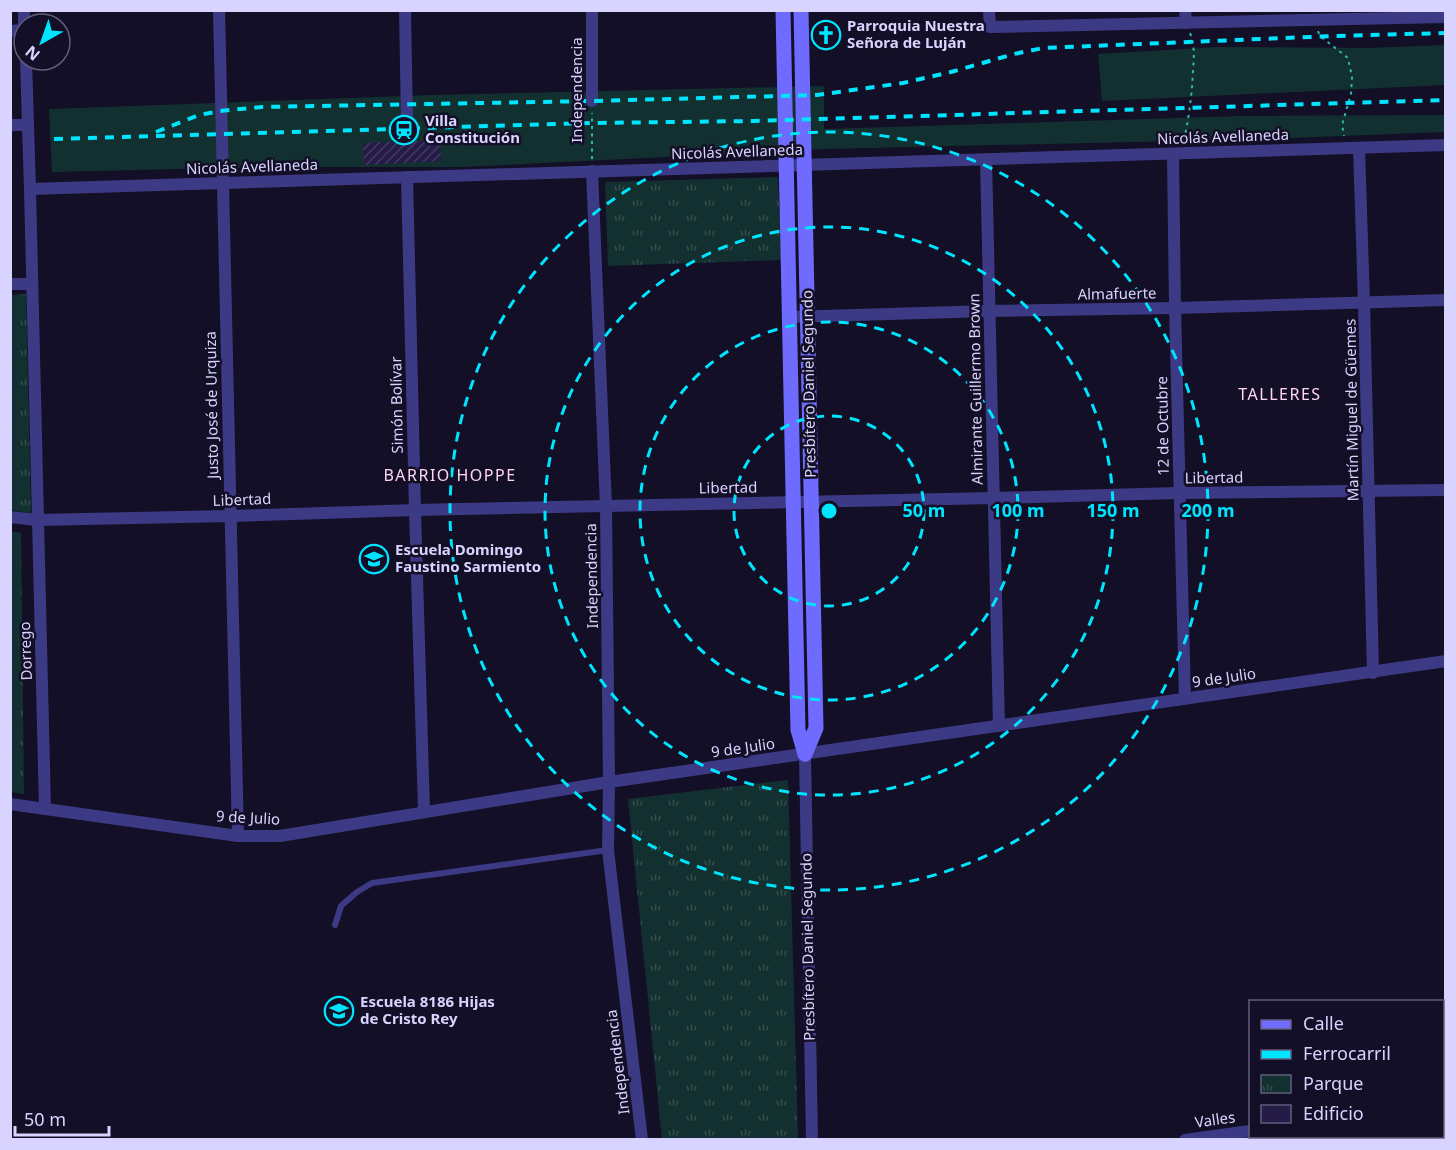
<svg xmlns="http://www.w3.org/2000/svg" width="1456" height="1150" viewBox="0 0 1456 1150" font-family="'Noto Sans',sans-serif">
<defs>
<pattern id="park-tufts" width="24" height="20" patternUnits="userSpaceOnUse" patternTransform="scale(1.5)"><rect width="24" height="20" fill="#12302f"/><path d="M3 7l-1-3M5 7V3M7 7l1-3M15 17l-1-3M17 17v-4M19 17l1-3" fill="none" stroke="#344d4e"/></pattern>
<pattern id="building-hatch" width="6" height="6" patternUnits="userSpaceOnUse" patternTransform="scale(1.5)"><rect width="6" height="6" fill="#241b47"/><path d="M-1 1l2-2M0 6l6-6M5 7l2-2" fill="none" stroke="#433b63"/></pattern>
</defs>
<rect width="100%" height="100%" fill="#130f26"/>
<g fill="#12302f">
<polygon points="1445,45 1445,85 1102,101 1098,54 1217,47 1367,48"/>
<polygon points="824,86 824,129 1242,116 1445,115 1446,132 1263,139 827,149 465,167 270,167 52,172 49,109 430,95"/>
</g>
<g fill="url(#park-tufts)">
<polygon points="778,177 781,260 608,266 605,182"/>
<polygon points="26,294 31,513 10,510 11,295"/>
<polygon points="11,531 21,533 24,794 11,792"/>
<polygon points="788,780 798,1139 662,1139 628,799"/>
</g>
<polygon fill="url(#building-hatch)" points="440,140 441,161 364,165 363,143"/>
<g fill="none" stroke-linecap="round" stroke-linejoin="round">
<g stroke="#2fb8b0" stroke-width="2" stroke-dasharray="3 4.5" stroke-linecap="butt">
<polyline points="1318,31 1320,36 1348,58 1352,77 1351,94 1342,125 1344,136"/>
<path d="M1184 140C1189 117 1192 94 1193 70 1194 57 1195 46 1190 33"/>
<polyline points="592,159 592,113"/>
</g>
<polyline stroke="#3d3a85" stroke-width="6" points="335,925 341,906 357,892 372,883 608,850"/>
<g stroke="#3d3a85" stroke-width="12">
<polyline points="24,10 24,24"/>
<polyline points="219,10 238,836"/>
<polyline points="405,10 407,120"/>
<polyline points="592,10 592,101"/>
<polyline points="989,10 990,27 1446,17"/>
<polyline points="1185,10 1186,23"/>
<polyline points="10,31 24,30"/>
<polyline points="26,60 30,189 45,809"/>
<polyline points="10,125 28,125"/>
<polyline points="1359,148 1364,302 1373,673"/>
<polyline points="1173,154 1175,308 1185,699"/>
<polyline points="986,159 999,726"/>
<polyline points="592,171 606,507 609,782 608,850 642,1140"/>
<polyline points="407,177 415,510 424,811"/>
<polyline points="30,189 1446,145"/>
<polyline points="10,284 32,284"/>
<polyline points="789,317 989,311 1175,308 1446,300"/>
<polyline points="10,517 37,520 230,516 415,510 994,498 1179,493 1446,490"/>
<polyline points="805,754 812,1140"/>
<polyline points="10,804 238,836 280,836 609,782 1446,661"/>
<polyline points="1442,1127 1446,1127"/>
<polyline points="1273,1136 1286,1140"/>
<polyline points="1185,1140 1250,1131"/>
<polyline points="1371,1140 1389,1136"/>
</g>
<g stroke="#6f6bff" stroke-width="15">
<polyline points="783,10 798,730 805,754"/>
<polyline points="801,10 816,728 805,754"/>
</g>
<g stroke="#00e5ff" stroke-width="4" stroke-dasharray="9 8" stroke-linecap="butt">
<polyline points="156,132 199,115 220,111 262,107 592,101 817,95 903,83 951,72 1014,54 1043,48 1333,36 1446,33"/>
<polyline points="54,139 592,123 754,121 1446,100"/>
</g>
</g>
<g fill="none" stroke="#00e5ff" stroke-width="3" stroke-dasharray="10 8">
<circle cx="829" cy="511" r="95"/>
<circle cx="829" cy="511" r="189"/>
<circle cx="829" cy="511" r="284"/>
<circle cx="829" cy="511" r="379"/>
</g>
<defs>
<g id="church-ring" transform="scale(1.5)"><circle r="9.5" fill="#130f26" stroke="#00e5ff" stroke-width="1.5"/><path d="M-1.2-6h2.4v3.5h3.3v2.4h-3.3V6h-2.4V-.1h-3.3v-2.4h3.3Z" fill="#00e5ff"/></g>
<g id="station-ring" transform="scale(1.5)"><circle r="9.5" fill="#130f26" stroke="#00e5ff" stroke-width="1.5"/><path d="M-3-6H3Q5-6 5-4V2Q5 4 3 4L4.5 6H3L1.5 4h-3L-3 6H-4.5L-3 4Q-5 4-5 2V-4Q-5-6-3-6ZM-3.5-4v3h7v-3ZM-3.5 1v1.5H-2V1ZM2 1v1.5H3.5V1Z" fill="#00e5ff"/></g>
<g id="school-ring" transform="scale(1.5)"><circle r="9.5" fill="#130f26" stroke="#00e5ff" stroke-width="1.5"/><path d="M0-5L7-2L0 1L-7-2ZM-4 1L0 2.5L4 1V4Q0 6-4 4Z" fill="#00e5ff"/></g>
</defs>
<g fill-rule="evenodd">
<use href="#church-ring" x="826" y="35"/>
<use href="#station-ring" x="404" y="130"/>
<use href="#school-ring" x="374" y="559"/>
<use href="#school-ring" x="339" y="1011"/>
</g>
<g text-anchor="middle" stroke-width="5" stroke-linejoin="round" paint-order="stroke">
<g font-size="15" font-weight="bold" fill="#d9d4ff" stroke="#130f26" text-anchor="start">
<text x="847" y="31">Parroquia Nuestra<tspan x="847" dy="17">Señora de Luján</tspan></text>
<text x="425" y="126">Villa<tspan x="425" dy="17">Constitución</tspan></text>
<text x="395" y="555">Escuela Domingo<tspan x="395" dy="17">Faustino Sarmiento</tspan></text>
<text x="360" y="1007">Escuela 8186 Hijas<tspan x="360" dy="17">de Cristo Rey</tspan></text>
</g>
<g font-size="15" fill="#d9d4ff" stroke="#130f26">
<text transform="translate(577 90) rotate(-90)" y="5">Independencia</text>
<text transform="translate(1223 137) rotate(-2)" y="5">Nicolás Avellaneda</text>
<text transform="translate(737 152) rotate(-2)" y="5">Nicolás Avellaneda</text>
<text transform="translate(252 167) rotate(-2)" y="5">Nicolás Avellaneda</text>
<text transform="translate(1117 294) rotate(-1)" y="5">Almafuerte</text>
<text transform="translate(809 384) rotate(-91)" y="5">Presbítero Daniel Segundo</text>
<text transform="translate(976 389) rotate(-91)" y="5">Almirante Guillermo Brown</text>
<text transform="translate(212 405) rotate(-91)" y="5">Justo José de Urquiza</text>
<text transform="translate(397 405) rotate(-91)" y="5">Simón Bolívar</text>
<text transform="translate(1352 410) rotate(-91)" y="5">Martín Miguel de Güemes</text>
<text transform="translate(1163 426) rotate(-91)" y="5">12 de Octubre</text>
<text transform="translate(1214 478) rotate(-1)" y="5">Libertad</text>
<text transform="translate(728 488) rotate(-1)" y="5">Libertad</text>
<text transform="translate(242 500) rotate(-2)" y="5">Libertad</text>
<text transform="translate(592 576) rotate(-91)" y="5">Independencia</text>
<text transform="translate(26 651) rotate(-92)" y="5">Dorrego</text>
<text transform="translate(1224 678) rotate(-8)" y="5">9 de Julio</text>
<text transform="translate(743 748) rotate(-8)" y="5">9 de Julio</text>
<text transform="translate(248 818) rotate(3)" y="5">9 de Julio</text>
<text transform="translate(808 947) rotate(-91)" y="5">Presbítero Daniel Segundo</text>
<text transform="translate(618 1062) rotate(-97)" y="5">Independencia</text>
<text transform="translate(1215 1120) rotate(-8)" y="5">Valles</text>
</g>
<g font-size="16" letter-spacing="1.5" fill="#ffd6f0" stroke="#130f26">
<text x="1280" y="400">TALLERES</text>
<text x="450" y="481">BARRIO HOPPE</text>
</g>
</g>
<circle cx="829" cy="511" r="9" fill="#00e5ff" stroke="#130f26" stroke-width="3"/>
<g font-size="18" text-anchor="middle" font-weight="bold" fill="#00e5ff" stroke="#130f26" stroke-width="5" stroke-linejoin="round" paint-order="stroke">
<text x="924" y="517">50 m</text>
<text x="1018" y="517">100 m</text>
<text x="1113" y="517">150 m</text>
<text x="1208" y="517">200 m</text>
</g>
<rect width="1456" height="1150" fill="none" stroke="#d9d4ff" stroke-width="24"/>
<rect x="1249" y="1000" width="195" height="138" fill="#130f26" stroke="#625e7d" stroke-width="1.5"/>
<rect x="1261" y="1020" width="30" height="9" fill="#6f6bff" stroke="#625e7d" stroke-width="1.5"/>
<text x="1303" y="1030" font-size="18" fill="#d9d4ff">Calle</text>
<rect x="1261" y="1050" width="30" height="9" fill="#00e5ff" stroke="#625e7d" stroke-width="1.5"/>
<text x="1303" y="1060" font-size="18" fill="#d9d4ff">Ferrocarril</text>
<rect x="1261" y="1075" width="30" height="18" fill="url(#park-tufts)" stroke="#625e7d" stroke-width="1.5"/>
<text x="1303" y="1090" font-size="18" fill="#d9d4ff">Parque</text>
<rect x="1261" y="1105" width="30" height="18" fill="#241b47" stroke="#625e7d" stroke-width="1.5"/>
<text x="1303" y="1120" font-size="18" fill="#d9d4ff">Edificio</text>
<g transform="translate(42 42) rotate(220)"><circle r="28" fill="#130f26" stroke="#625e7d" stroke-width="1.5"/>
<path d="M0-4.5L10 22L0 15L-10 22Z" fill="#00e5ff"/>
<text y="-9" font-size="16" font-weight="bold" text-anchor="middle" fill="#d9d4ff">N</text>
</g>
<path d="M15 1126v9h94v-9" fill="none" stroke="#d9d4ff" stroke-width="3"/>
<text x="24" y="1126" font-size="18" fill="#d9d4ff" stroke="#130f26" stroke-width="4.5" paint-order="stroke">50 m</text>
</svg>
